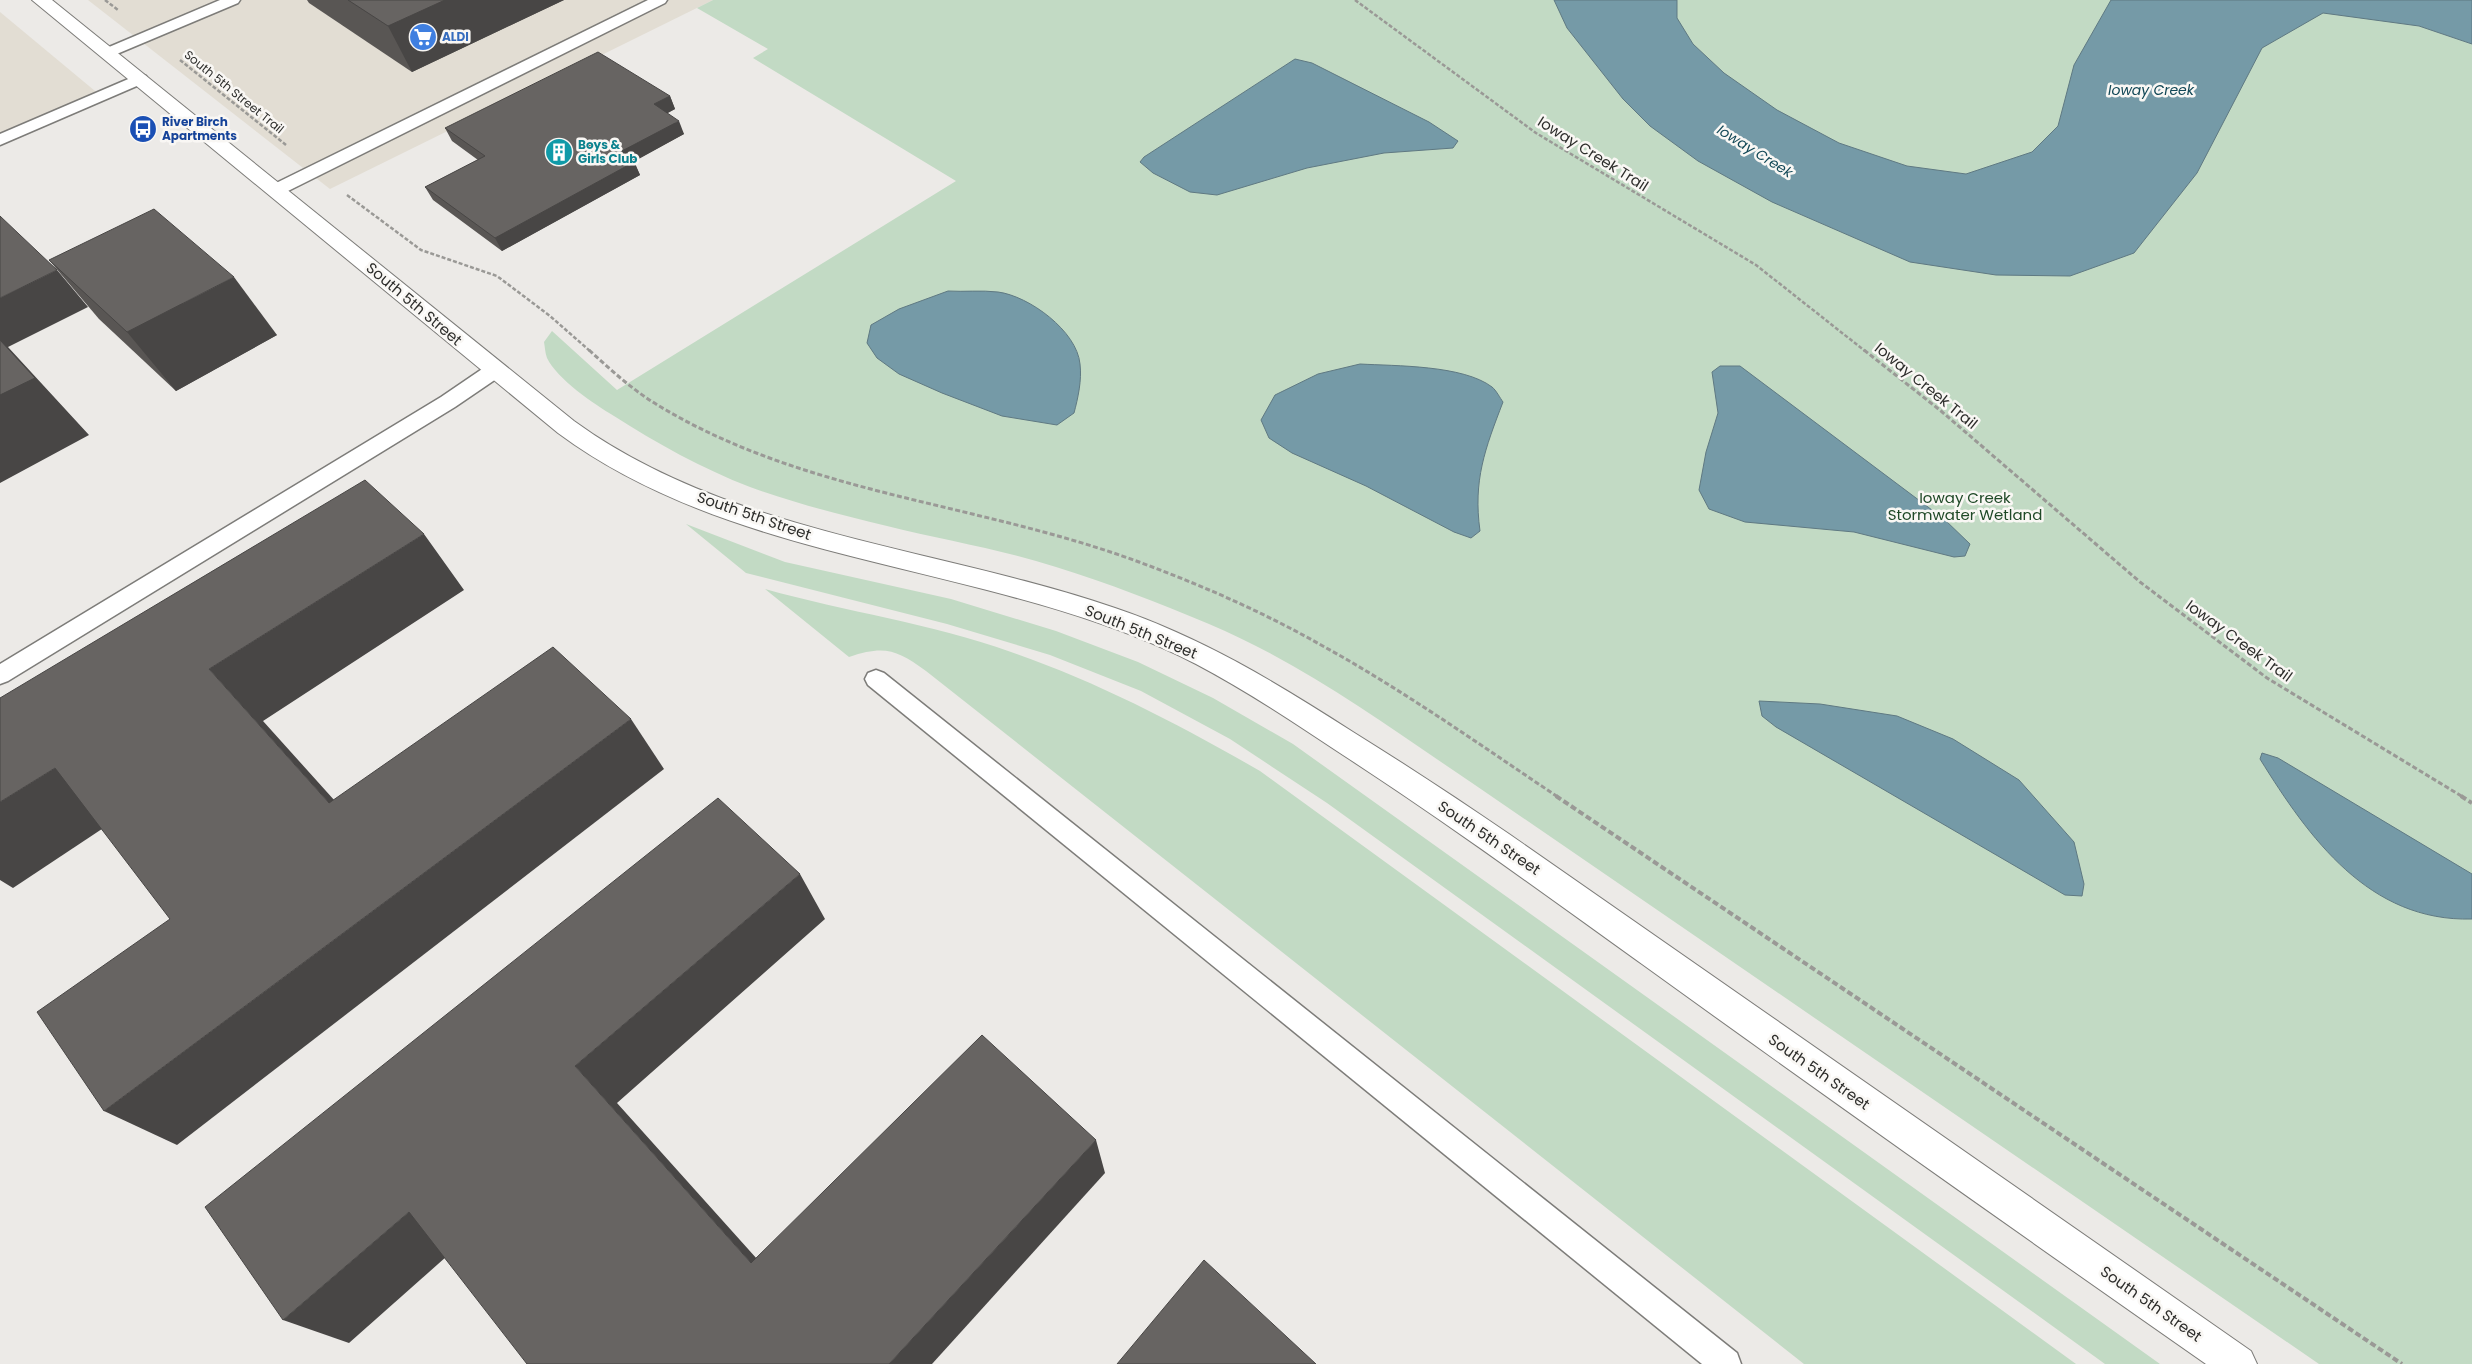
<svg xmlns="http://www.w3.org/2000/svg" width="2472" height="1364" viewBox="0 0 2472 1364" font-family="Poppins,sans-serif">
<rect width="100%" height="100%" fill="#eceae7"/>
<g fill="#e2ddd3">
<polygon points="88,0 713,0 330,189"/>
<polygon points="0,12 101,96 0,140"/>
</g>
<g fill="#c2dac4">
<path d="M713 0H2342L2472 44V1364H2319L1475 785C1390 728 1304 664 1209 624 1159 603 1108 583 1056 567 1000 549 943 540 887 526 841 515 794 503 750 487 703 469 656 443 614 416 594 404 557 379 547 358 545 353 545 347 544 342L552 331 617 390 956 181 753 58 768 49 697 8Z"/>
<polygon points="686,524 785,562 951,599 1056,631 1138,662 1213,698 1293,744 2160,1364 2105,1364 1327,803 1230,739 1141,691 1050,655 947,624 746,573"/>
<path d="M765 589C846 612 931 623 1011 652 1098 682 1180 725 1260 771L2076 1364H1804L926 671C897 650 885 645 849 657Z"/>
</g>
<g fill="#759aa7" stroke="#5f7982">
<polygon points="1554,0 1677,0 1677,18 1693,44 1724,73 1777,110 1839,143 1907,166 1966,174 2032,152 2058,126 2074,65 2111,0 2472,0 2472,44 2419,26 2323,13 2262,48 2197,173 2134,253 2070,276 1996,275 1910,262 1772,202 1698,161 1650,126 1623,99 1567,28"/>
<polygon points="1295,59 1312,63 1429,122 1458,141 1453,148 1384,153 1307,168 1217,195 1190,192 1153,173 1140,162 1144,157"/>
<path d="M948 291C964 292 981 290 998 292 1029 296 1077 331 1080 364 1082 380 1078 398 1074 413L1057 425 1002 416 942 393 899 374 877 358 867 343 871 325 899 309Z"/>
<path d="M1360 364C1396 366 1463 365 1492 387 1496 390 1500 398 1503 402 1485 449 1473 480 1480 531L1471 538 1454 532 1366 486 1292 453 1269 438 1261 420 1275 395 1318 374Z"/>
<polygon points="1720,366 1740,366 1944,519 1970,544 1965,556 1954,557 1854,532 1745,522 1709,509 1699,490 1706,452 1718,413 1712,372"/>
<polygon points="1759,701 1820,704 1897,716 1953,739 2019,780 2074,842 2084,884 2082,896 2065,895 1776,727 1762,716"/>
<path d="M2262 753 2278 758 2472 874V919C2369 922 2309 838 2260 759Z"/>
</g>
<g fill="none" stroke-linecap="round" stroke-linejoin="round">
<g stroke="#7d7c79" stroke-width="3">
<g id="service">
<polygon points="220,0 240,0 238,3 112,56 107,58 99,53 102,50"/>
<polygon points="648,0 667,0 665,3 282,194 270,194 268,190 270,186"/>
<polygon points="140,74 146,76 148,79 146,82 0,145 0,134"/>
<polygon points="495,363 502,365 504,370 502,375 455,407 8,681 0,684 0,664 441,397 488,365"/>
<polygon points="876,670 884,673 1737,1353 1741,1364 1702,1364 868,685 865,679 868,673"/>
</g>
</g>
<g stroke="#7d7c79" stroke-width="2">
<path id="tertiary" d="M32 0H52L574 421C729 534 938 547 1115 608 1201 637 1277 683 1353 732 1406 765 1458 799 1509 834L2251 1351 2257 1364H2206C2017 1232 1829 1099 1642 964 1543 893 1445 821 1343 755 1295 723 1247 691 1196 664 995 561 743 570 558 433Z"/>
</g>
<g stroke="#9a9996" stroke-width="2.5" stroke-dasharray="4 2" stroke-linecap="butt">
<polyline points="105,0 118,10"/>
<polyline points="1355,0 1536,133 1756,265 1865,351"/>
<polyline points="180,60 286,145"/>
<polyline points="347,195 421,250 497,276 550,316 590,351"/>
</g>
<g stroke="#9a9996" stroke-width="3" stroke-dasharray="5 2.5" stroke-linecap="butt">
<path d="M589 350C613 372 637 394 666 410 811 495 983 504 1139 562 1201 585 1263 612 1321 645 1403 690 1480 745 1558 797"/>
<polyline points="1864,350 1941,411 2140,582 2267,678 2463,797"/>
</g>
<g stroke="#9a9996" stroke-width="4" stroke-dasharray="6 3" stroke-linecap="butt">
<polyline points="1556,796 2402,1364"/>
<polyline points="2461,796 2472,803"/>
</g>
<use href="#service" fill="#fff" fill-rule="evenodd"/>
<use href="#tertiary" fill="#fff" fill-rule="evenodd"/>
</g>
<g fill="#595654">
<polygon points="307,0 564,0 412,72 309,3"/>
<polygon points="670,96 675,109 667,113 684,134 634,161 640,175 502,251 433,200 425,187 478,160 452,141 445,128"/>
<polygon points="49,260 277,335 176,391 99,319"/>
</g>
<g fill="#484645">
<polygon points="445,0 564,0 412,72 388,26"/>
<polygon points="670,96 675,109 659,118 654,104"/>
<polygon points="679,121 684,134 626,166 620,152"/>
<polygon points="634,162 640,175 502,251 495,238"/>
<polygon points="57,270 88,307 8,347 89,435 0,483 0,298"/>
<polygon points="234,277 277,335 176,391 127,332"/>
<polygon points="424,534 464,590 263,721 380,851 329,803 209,669"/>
<polygon points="631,719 664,769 177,1145 104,1111"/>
<polygon points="55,768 120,817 13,888 0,880 0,802"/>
<polygon points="800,874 825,919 617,1103 784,1289 751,1263 575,1066"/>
<polygon points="1096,1140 1105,1173 932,1364 889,1364"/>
<polygon points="409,1212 464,1241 349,1343 283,1320"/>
</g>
<g fill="#676462" stroke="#484645">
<polygon points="348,0 445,0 388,26"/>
<polygon points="598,52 670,96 654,104 679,121 620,152 634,162 495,238 425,187 485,156 445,128"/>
<polygon points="154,209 234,277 127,332 49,260"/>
<polygon points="0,216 57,270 0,298"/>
<polygon points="0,340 35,378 0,395"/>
<polygon points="365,480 424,534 209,669 329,803 553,647 631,719 104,1111 37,1012 170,919 55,768 0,802 0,698"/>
<polygon points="718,798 800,874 575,1066 751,1263 982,1035 1096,1140 889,1364 527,1364 409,1212 283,1320 205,1207"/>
<polygon points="1204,1260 1316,1364 1117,1364"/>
</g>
<defs>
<g id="supermarket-disc" transform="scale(1.4375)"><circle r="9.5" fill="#3f7fe0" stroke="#f9f7f4"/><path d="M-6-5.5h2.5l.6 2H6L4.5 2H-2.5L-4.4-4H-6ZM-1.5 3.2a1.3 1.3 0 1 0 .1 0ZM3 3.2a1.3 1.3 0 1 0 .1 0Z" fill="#fff"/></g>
<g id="bus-disc" transform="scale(1.4375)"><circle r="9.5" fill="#1a4fb4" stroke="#f9f7f4"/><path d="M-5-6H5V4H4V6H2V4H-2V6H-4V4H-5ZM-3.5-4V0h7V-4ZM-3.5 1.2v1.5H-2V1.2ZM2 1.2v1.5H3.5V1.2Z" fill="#fff"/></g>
<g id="building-disc" transform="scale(1.4375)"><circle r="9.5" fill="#0f9aa8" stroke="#f9f7f4"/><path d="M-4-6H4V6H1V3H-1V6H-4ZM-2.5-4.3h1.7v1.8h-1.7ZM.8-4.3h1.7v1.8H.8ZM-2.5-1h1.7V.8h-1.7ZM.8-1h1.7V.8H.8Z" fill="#fff"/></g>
</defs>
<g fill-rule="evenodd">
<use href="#supermarket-disc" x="423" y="37"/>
<use href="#bus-disc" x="143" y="129"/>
<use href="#building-disc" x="559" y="152"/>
</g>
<g text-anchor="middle" stroke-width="5" stroke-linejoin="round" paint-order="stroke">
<g font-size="12" font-weight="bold" fill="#366cbe" stroke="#f9f7f4" text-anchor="start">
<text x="442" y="41">ALDI</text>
</g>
<g font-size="12" fill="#2d2d2b" stroke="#f9f7f4">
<text transform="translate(234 92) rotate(39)" y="4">South 5th Street Trail</text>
</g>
<g font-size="12" font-weight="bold" fill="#164399" stroke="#f9f7f4" text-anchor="start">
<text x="162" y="126">River Birch<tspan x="162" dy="14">Apartments</tspan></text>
</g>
<g font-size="12" font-weight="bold" fill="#0d838f" stroke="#f9f7f4" text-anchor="start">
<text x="578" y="149">Boys &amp;<tspan x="578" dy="14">Girls Club</tspan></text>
</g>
<g font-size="14" font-style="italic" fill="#114756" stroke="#f9f7f4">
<text x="2151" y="95">Ioway Creek</text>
<text transform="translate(1755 151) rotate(32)" y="5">Ioway Creek</text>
</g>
<g font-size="15" fill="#2d2d2b" stroke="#f9f7f4">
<text transform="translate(1593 154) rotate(32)" y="5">Ioway Creek Trail</text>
<text transform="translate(414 304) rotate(40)" y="5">South 5th Street</text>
<text transform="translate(1926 386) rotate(39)" y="5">Ioway Creek Trail</text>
<text transform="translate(754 516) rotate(19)" y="5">South 5th Street</text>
<text transform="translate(1141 632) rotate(22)" y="5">South 5th Street</text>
<text transform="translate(2239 641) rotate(36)" y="5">Ioway Creek Trail</text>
<text transform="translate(1489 838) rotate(34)" y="5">South 5th Street</text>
<text transform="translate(1819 1072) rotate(35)" y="5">South 5th Street</text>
<text transform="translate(2151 1304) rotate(35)" y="5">South 5th Street</text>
</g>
<g font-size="15" fill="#1f4927" stroke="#f9f7f4">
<text x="1965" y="503">Ioway Creek<tspan x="1965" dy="17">Stormwater Wetland</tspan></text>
</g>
</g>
</svg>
